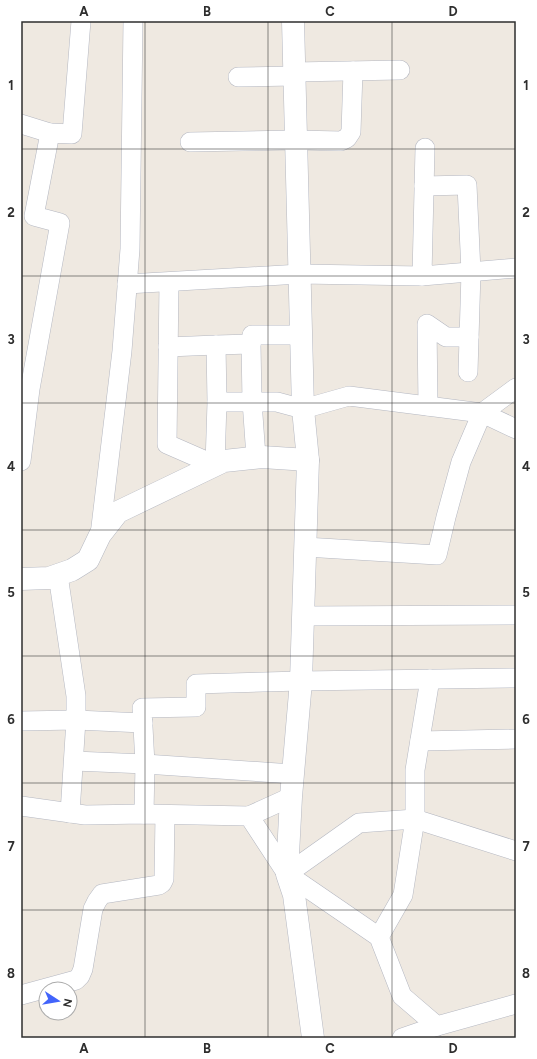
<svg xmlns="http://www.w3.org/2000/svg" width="537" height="1059" viewBox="0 0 537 1059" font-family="Figtree,sans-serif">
<rect width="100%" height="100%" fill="#efe9e1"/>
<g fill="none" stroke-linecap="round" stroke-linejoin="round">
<g stroke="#b4b7c1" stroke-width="20">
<g id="minor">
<polyline points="294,72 400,70"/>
<polyline points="238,77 294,76"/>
<polyline points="21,124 50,133"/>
<polyline points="190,142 296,140 341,141 347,138 351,132 353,71"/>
<polyline points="425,148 422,276 516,268"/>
<polyline points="424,186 467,185 471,272 468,372"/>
<polyline points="169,282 167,444 215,465 217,402 216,345 251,344 252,335 301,335"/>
<polyline points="127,284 300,274 422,276"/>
<polyline points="251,344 252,401 256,457"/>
<polyline points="168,347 216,345"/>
<polyline points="217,402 277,402 303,409 349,396 482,413 516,429"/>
<polyline points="428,406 427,324 446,337 469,337"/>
<polyline points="21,461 30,389 60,223 34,216 50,133 72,134 81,21"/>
<polyline points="100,535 122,351 130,249 133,21"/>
<polyline points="305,547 437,555 446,517 461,462 482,413 516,388"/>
<polyline points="58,575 76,696 76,720 70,813"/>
<polyline points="303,616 516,615"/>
<polyline points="21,721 76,720 143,723"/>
<polyline points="420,741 516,739"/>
<polyline points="74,761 145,764 293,774"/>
<polyline points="21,806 85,815 144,814 249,816 287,874 379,937 402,996 437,1026 516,1004"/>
<polyline points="144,814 145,764 142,708 196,707 196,684 301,681 516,678"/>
<polyline points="249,816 291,797"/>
<polyline points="287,874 359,823 415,819 516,851"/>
<polyline points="379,937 403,895 415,819 415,770 430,679"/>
<polyline points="21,995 76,980 80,976 83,969 93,909 97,901 102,894 159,885 162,883 164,879 165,815"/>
<polyline points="402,1038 437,1026"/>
</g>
</g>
<g stroke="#b4b7c1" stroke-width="23">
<g id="tertiary">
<polyline points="293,21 303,409 308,460 301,681 291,797 287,874 294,895 313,1038"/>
<polyline points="21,579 49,578 72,570 88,560 100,535 118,512 224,461 262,457 308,460"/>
</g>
</g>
<use href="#minor" stroke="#fff" stroke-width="19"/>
<use href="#tertiary" stroke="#fff" stroke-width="22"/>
</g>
<path fill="none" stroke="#2e2e2e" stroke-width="1" stroke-opacity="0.55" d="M145 21V1038M268 21V1038M392 21V1038M21 149H516M21 276H516M21 403H516M21 530H516M21 656H516M21 783H516M21 910H516"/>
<rect width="537" height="1059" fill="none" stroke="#ffffff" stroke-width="44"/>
<g transform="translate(58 1001) rotate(102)"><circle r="19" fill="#ffffff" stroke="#ababab"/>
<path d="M0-3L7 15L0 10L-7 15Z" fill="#4264fb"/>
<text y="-6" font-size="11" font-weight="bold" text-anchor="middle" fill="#2e2e2e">N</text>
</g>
<rect x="22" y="22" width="493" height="1015" fill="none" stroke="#2e2e2e" stroke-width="1.5"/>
<g font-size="13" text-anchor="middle" font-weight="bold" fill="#2e2e2e">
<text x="84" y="16">A</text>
<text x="207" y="16">B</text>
<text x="330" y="16">C</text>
<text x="453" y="16">D</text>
<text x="11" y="90">1</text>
<text x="526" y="90">1</text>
<text x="11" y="217">2</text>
<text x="526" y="217">2</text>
<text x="11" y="344">3</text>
<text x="526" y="344">3</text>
<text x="11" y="471">4</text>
<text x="526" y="471">4</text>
<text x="11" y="597">5</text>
<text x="526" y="597">5</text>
<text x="11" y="724">6</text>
<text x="526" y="724">6</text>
<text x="11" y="851">7</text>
<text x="526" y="851">7</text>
<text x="11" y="978">8</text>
<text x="526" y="978">8</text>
<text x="84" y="1053">A</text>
<text x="207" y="1053">B</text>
<text x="330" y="1053">C</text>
<text x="453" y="1053">D</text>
</g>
</svg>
